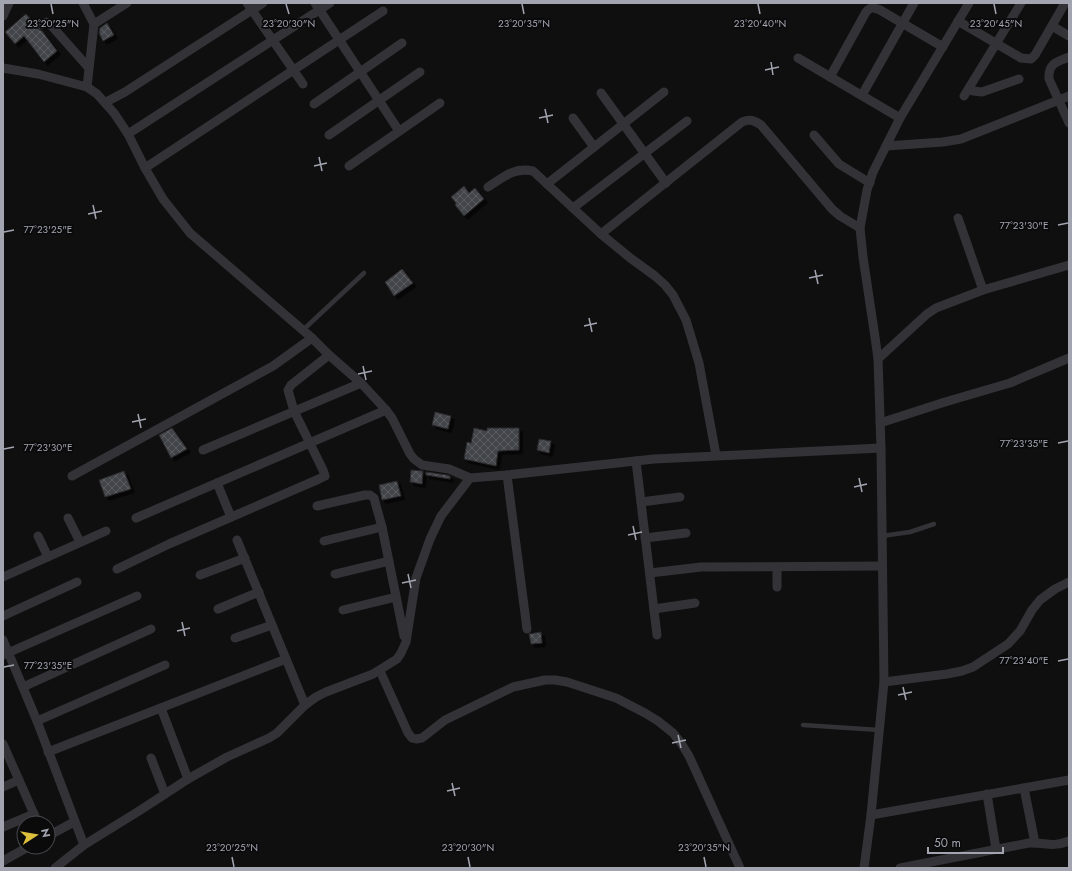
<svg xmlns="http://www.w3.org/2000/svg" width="1072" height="871" viewBox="0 0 1072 871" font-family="Jost,sans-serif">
<defs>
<pattern id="building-cross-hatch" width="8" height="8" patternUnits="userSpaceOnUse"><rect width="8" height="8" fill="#434448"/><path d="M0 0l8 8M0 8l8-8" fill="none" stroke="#5b5c60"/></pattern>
<filter id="shadow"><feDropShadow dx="3.5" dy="3.5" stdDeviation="0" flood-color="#0009"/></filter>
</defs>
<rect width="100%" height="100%" fill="#0f0f10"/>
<g fill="url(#building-cross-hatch)" stroke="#2a292c" filter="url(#shadow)">
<polygon points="26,14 35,24 36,28 42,31 57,51 44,62 24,36 15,44 5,32"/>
<polygon points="107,23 114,35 103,41 99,33 100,28"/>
<polygon points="464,186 469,193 475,188 484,199 464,216 455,205 456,203 451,197"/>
<polygon points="402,269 413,283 394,296 385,282"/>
<polygon points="435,412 451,416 448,429 432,425"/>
<polygon points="172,428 187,449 171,458 159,435"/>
<polygon points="474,428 487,431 487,428 519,428 519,450 498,451 496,466 464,459 467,442 471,443"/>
<polygon points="539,439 551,441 549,453 537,450"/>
<polygon points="411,470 423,471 422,484 410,482"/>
<polygon points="124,471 131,489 105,497 99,480"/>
<polygon points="426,472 447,475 450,476 450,479 426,475"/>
<polygon points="397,481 401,496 382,500 379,485"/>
<polygon points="541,632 542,643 531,644 529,634"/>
</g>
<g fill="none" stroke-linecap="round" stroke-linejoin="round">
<g stroke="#333337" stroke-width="4.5">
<polyline points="303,330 364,273"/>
<polyline points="882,536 910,532 934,524"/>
<polyline points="803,725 879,730"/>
</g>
<g stroke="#333337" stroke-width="9">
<polyline points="83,3 94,24 87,87"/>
<polyline points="247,3 303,84"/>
<polyline points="315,3 399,131"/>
<polyline points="3,16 9,3"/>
<polyline points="958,21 1021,58 1031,59 1035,55 1065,3"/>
<polyline points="94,24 127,3"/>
<polyline points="41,25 46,22 50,24 88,67"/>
<polyline points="1052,26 1069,36"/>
<path d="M1069 57C1057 62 1048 63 1049 79L1069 123"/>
<polyline points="798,58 900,118"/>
<polyline points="3,68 38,74 87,87 97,94 114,113 128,134 145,168 163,199 190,233 312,338 329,355 361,383 386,410 392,418 410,454 414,459 422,465 449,469 470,478 507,475 654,459 881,448"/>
<path d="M830 77 866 12C870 7 873 7 880 10L943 47"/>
<polyline points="970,87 973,91 982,92 1019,79"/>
<polyline points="601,93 666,183"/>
<polyline points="862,95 914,3"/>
<polyline points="964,96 1021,3"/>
<polyline points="106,102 125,92 263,3"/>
<polyline points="314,104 402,43"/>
<polyline points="573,118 594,147"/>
<polyline points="128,134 330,3"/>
<polyline points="329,135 420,72"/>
<polyline points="814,135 839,164 870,183"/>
<polyline points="886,146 943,142 961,139 1069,96"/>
<polyline points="349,166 440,103"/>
<polyline points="145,168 383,11"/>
<polyline points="547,184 664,92"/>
<path d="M488 187C504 177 514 167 533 171L601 234 629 257 655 276 665 285 673 295 686 320 699 363 716 455"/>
<polyline points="573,208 687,121"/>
<polyline points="958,218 983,290"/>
<path d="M601 234 742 122C750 119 754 120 761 125L832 209 840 216 860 228"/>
<polyline points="878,359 927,314 936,308 983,290 1069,265"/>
<polyline points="880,423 945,402 1010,383 1069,358"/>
<polyline points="203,450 361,383"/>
<polyline points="636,461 657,635"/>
<polyline points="507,475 527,629"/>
<polyline points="72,476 273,366 312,338"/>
<polyline points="217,483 231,517"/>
<polyline points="641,502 680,497"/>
<polyline points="317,506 365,495 370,495 374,498 382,527 404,636"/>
<polyline points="68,518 80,542"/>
<polyline points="136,518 386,410"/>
<polyline points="38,536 48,557"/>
<polyline points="645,538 686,533"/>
<polyline points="237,540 305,705"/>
<polyline points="324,541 382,527"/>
<polyline points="777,567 777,587"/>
<polyline points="117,569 169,544 319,479 325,476 323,470 294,411 288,390 291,385 329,355"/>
<polyline points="650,573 701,567 882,566"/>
<polyline points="335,574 389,561"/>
<polyline points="200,575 245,558"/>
<polyline points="3,577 106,531"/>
<polyline points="218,609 259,592"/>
<polyline points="654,609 695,603"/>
<polyline points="343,610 396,597"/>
<polyline points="3,616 77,582"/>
<polyline points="235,638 272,625"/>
<polyline points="3,640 37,721 84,845"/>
<polyline points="3,655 137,596"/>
<polyline points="380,671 408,733 412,738 416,739 422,738 445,720 513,687 545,680 555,680 567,682 616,698 645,713 658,721 673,733 681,743 689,756 740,868"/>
<polyline points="884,682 947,674 962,671 973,667 1008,644 1020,631 1032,610 1040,600 1055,589 1069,582"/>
<polyline points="23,687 151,629"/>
<polyline points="161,708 188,779"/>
<polyline points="37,721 165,665"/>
<polyline points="3,744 38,823"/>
<polyline points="48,752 286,659"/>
<polyline points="151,758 165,794"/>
<polyline points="3,787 19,780"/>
<polyline points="1024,788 1035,843"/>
<polyline points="987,794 996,849"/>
<polyline points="871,815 1069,780"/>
<polyline points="3,827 34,814"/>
<polyline points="48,836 74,822"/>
<polyline points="3,861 28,847"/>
<polyline points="55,868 84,845 139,811 188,779 227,757 269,738 277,733 305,705 316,697 326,692 373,674 397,659 401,653 406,642 416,578 430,539 441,516 470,478"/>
<polyline points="864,868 871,815 884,682 881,448 878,359 875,337 863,257 860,228 867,190 873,172 900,118 969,3"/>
<path d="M900 868 1029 843C1046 842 1051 848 1069 841"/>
</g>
</g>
<path fill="none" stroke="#a2a4b0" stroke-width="1.5" d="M51 4 53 14M286 4 289 14M522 4 524 14M758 4 760 14M994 4 996 14M771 62 773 75M765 70 779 67M545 109 548 123M539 118 553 115M319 157 322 171M314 166 327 163M93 205 96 219M88 214 102 211M1058 225 1068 223M4 232 14 230M815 270 818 284M809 278 823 275M589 318 592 332M584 326 597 323M363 366 366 380M358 374 372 371M138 414 141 428M132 422 146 419M1058 443 1068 441M4 449 14 447M859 478 862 492M854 487 867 484M633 526 636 540M628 535 642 532M408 574 411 588M402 583 416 580M182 622 185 636M177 631 190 628M1058 661 1068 659M4 667 14 665M903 687 906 700M898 695 912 692M678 735 681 748M672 743 686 740M452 783 455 796M447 791 460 788M232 857 234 867M468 857 470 867M704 857 706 867"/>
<g font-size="10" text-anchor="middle" fill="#a2a4b0" stroke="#0a0a0b" stroke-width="3.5" stroke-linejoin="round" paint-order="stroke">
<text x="53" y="27">23°20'25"N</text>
<text x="289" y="27">23°20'30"N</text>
<text x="524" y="27">23°20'35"N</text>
<text x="760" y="27">23°20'40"N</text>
<text x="996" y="27">23°20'45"N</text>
<text x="1024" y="229">77°23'30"E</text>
<text x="48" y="233">77°23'25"E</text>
<text x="1024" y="447">77°23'35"E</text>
<text x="48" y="451">77°23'30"E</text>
<text x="1024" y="664">77°23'40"E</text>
<text x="48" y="669">77°23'35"E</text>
<text x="232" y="851">23°20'25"N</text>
<text x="468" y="851">23°20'30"N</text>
<text x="704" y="851">23°20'35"N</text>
</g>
<rect width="1072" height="871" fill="none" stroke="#a2a4b0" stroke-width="8"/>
<g transform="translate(36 835) rotate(78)"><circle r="19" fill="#0a0a0b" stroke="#47484d"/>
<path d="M0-3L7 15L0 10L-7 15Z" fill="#dcbf3c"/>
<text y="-6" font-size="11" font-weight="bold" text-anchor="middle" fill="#a2a4b0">N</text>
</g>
<path d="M928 847v6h75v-6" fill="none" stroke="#a2a4b0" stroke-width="2"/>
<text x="934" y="847" font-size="12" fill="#a2a4b0" stroke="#0a0a0b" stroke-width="3" paint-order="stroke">50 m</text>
</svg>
